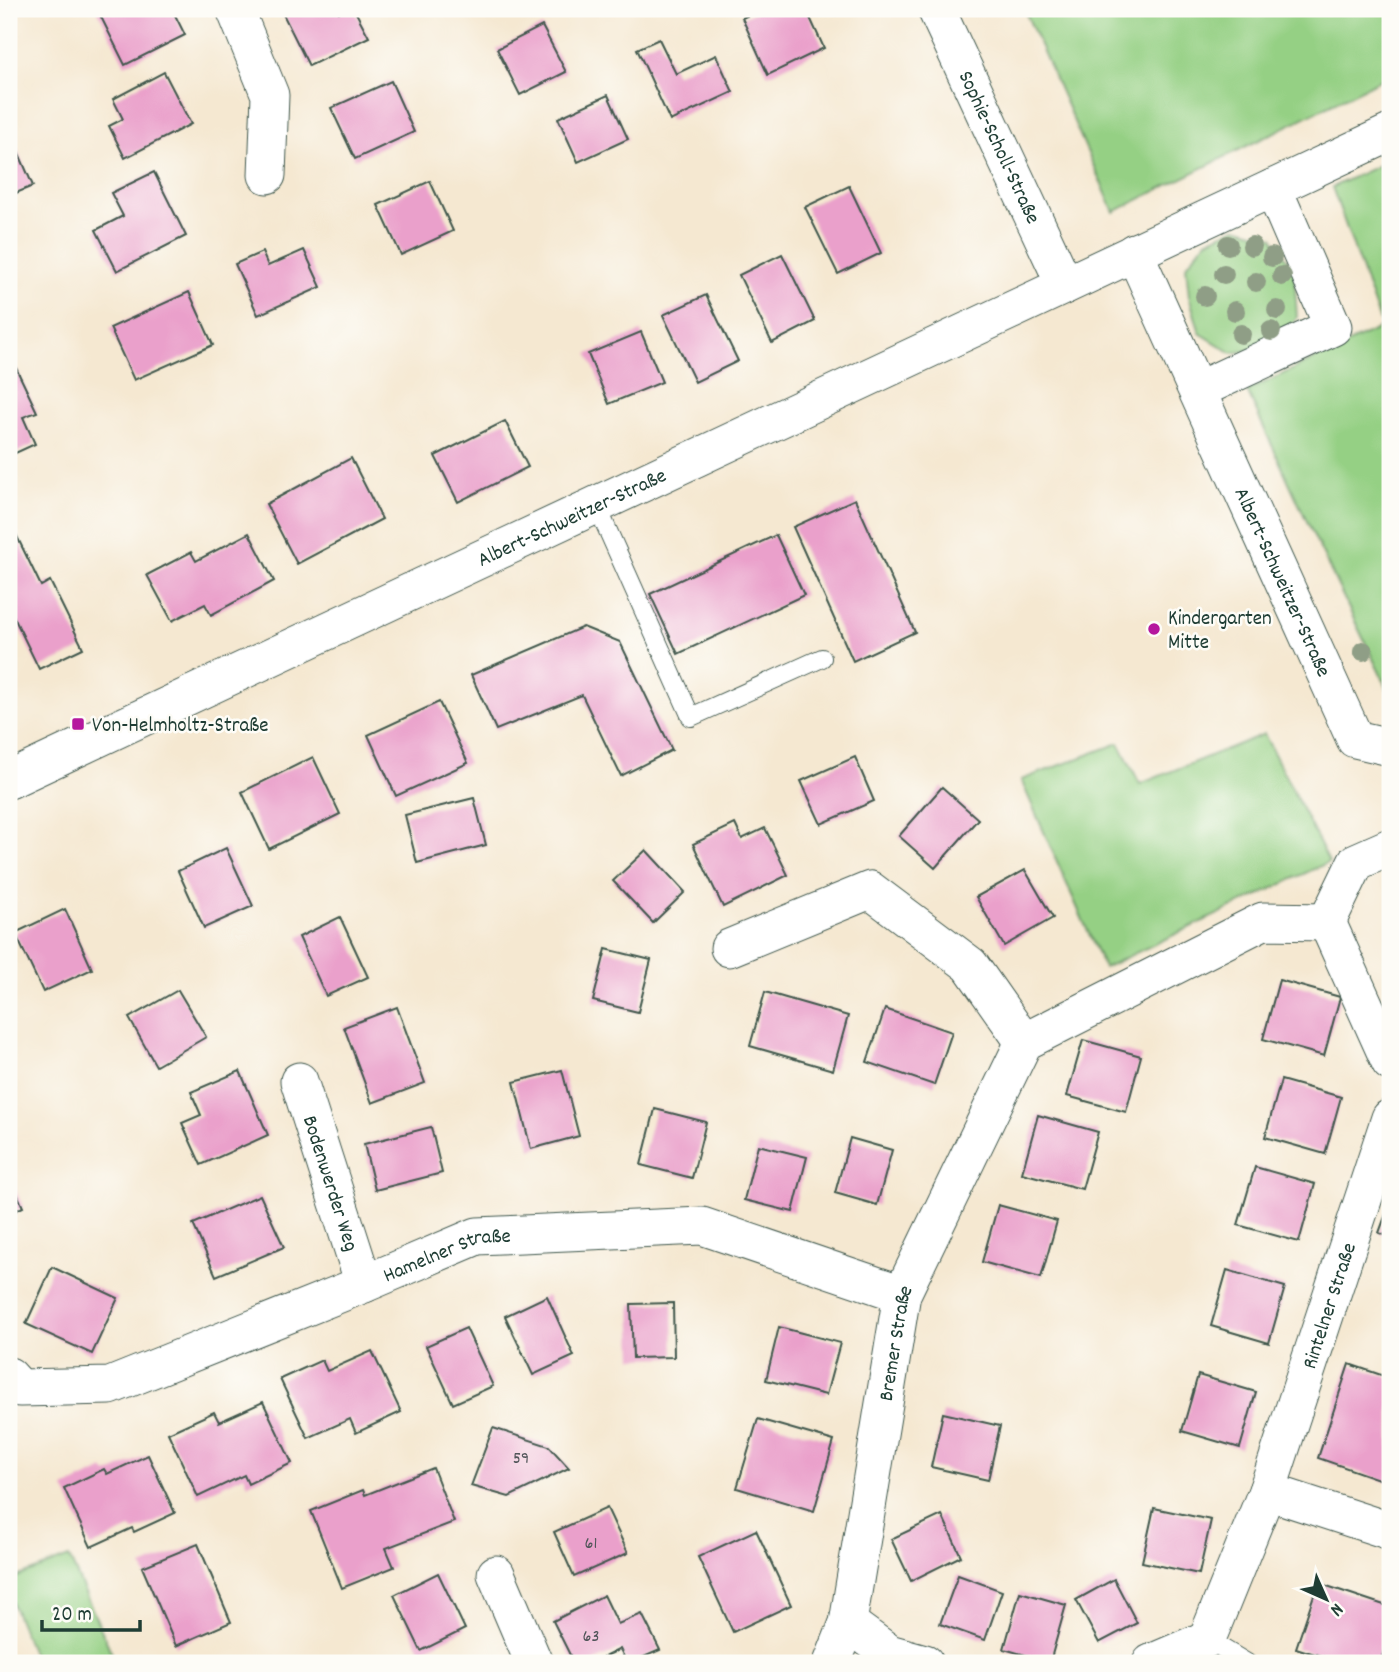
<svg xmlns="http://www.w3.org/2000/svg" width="1399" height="1672" viewBox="0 0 1399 1672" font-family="Dekko,sans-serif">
<rect width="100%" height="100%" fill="#fdfcf7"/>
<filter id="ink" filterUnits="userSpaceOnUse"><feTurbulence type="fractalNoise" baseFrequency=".0143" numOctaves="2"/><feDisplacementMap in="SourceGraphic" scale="14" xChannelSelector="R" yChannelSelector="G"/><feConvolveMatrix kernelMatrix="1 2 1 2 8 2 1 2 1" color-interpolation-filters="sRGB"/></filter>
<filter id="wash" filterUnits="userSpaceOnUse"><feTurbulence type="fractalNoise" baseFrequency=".00686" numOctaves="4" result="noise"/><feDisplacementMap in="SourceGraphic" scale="28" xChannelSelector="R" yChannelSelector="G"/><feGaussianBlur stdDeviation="1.57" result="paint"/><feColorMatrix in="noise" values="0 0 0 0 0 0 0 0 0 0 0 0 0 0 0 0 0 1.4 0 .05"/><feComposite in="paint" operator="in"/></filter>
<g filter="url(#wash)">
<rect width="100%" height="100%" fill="#f5e8d1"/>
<g fill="#95d084" stroke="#5a865c" stroke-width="2">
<polygon points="1024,9 1390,9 1390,75 1114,212"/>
<polygon points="1390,160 1390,694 1311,530 1247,391 1382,327 1332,187"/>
<polygon points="1236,227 1273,237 1294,272 1297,318 1273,347 1232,353 1200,333 1189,296 1186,266 1206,241"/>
<polygon points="1264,734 1329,862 1104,968 1021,780 1119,743 1140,784"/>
<polygon points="69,1557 116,1663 36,1663 9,1595 9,1580"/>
</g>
<g id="blocks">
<g fill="#eaa0cb">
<polygon points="97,9 172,9 185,35 125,65"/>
<polygon points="293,9 337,9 339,12 346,9 354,9 369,37 309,66 283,14"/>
<polygon points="762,9 806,9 824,48 768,75 742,18"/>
<polygon points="542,26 566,72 520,95 497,49"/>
<polygon points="659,39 676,74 716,55 733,92 670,121 637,49"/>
<polygon points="164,72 191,124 125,158 109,126 123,119 113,99"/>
<polygon points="391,81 414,132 355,159 331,108"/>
<polygon points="608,95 628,139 578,162 558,118"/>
<polygon points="14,142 33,186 9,196 9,145"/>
<polygon points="154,172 186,236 117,271 96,230 123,216 111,193"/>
<polygon points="430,181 453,231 401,255 378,205"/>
<polygon points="849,186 881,253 838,274 805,207"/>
<polygon points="304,250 321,287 258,315 235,264 262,252 268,266"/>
<polygon points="782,254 815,321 772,343 739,275"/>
<polygon points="189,292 213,345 134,380 110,328"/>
<polygon points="706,295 738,361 695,382 663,315"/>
<polygon points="641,332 662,382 609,404 588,354"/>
<polygon points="16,368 37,412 23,417 35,444 9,456 9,371"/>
<polygon points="505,421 528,467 458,502 435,456"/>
<polygon points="351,458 382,519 297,564 266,504"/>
<polygon points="855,499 915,632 853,661 793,527"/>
<polygon points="9,520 41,586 50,581 83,648 39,669 9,607"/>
<polygon points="249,533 274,581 211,615 205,604 172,621 147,575 191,552 196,561"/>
<polygon points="776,535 804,595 678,654 650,594"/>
<polygon points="583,627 620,642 672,750 621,776 582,695 496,730 471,675"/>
<polygon points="439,702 468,763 396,796 368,735"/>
<polygon points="313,757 340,814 269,849 242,792"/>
<polygon points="855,757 874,801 821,824 801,781"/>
<polygon points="942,787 978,819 935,868 899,836"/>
<polygon points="474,798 486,845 417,863 405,815"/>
<polygon points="735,824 742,839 765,828 788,875 723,907 693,844"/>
<polygon points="226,848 253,906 204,928 178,871"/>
<polygon points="646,850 685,892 653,923 613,881"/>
<polygon points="1025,870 1053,918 1004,946 976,897"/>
<polygon points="65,909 92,969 43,992 15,933"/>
<polygon points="340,917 368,977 326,996 299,937"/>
<polygon points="606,949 651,960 638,1012 593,1001"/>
<polygon points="1279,980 1340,997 1324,1056 1263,1039"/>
<polygon points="178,990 206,1037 156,1066 129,1018"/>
<polygon points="765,992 848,1016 833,1070 750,1046"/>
<polygon points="397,1007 425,1083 372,1103 344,1027"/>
<polygon points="885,1009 952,1032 934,1085 867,1062"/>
<polygon points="1083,1040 1141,1056 1126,1112 1067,1096"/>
<polygon points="562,1070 579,1136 531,1149 514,1082"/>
<polygon points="240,1071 268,1135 201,1165 182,1123 201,1115 191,1092"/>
<polygon points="1281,1080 1341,1097 1325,1154 1265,1137"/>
<polygon points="655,1109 706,1122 692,1178 641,1165"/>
<polygon points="1038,1115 1098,1132 1082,1189 1022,1173"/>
<polygon points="431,1127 442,1173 375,1190 364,1144"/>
<polygon points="850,1138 892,1150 877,1205 835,1193"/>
<polygon points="758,1145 807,1157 793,1212 744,1200"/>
<polygon points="1255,1167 1315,1184 1299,1242 1238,1225"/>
<polygon points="9,1176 23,1207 9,1214"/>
<polygon points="260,1195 284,1247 216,1276 193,1224"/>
<polygon points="1390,1203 1390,1237 1379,1233"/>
<polygon points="998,1205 1057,1221 1041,1278 982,1262"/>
<polygon points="52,1267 118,1298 92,1354 26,1324"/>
<polygon points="1227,1270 1285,1287 1269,1343 1211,1326"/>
<polygon points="547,1296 574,1356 533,1375 505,1316"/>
<polygon points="673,1303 674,1357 633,1358 631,1304"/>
<polygon points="779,1327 840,1343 826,1395 766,1380"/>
<polygon points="466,1328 493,1386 453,1404 426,1346"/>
<polygon points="372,1351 401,1412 356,1433 350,1419 308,1438 280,1379 322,1360 327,1371"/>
<polygon points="1349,1364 1390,1378 1390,1472 1387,1482 1318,1458"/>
<polygon points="1198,1375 1256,1392 1240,1448 1182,1431"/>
<polygon points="263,1402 292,1463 248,1484 244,1475 198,1497 168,1433 214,1412 219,1422"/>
<polygon points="943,1413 1000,1426 988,1480 931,1467"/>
<polygon points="758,1419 834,1441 814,1511 737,1488"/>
<polygon points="493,1428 549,1446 569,1468 509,1497 471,1486"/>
<polygon points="148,1455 175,1513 134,1532 132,1528 91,1547 64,1488 104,1469 107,1474"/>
<polygon points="433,1468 454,1522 386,1548 394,1567 342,1588 311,1511 363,1490 365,1495"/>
<polygon points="607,1508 628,1553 574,1577 554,1532"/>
<polygon points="1154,1508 1211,1520 1199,1574 1142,1562"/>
<polygon points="942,1515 961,1556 911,1581 891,1539"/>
<polygon points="756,1530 791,1605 733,1632 698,1557"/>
<polygon points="198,1544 231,1622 176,1646 142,1567"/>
<polygon points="438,1573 465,1629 421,1651 394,1595"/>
<polygon points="958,1575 1002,1591 985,1640 940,1624"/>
<polygon points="1114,1579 1137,1623 1099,1643 1076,1600"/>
<polygon points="1318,1583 1390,1607 1390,1631 1380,1663 1343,1663 1296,1648"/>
<polygon points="1020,1592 1066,1605 1050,1662 1004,1649"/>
<polygon points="604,1595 618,1624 642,1614 660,1650 630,1663 627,1663 620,1649 592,1663 574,1663 553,1621"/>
</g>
</g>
</g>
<g filter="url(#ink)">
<use href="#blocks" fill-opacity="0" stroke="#3f574c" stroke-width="2"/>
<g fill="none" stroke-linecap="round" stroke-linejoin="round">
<g stroke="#3f574c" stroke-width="20">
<g id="lane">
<polyline points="596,504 691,717 822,658"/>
<polyline points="1207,1639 1247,1663"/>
</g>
</g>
<g stroke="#3f574c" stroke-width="39">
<g id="street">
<polyline points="235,9 270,95 267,175"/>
<path id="s1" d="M936 9 1065 285"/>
<path id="s2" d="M1134 252 1355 739 1390 747"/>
<polyline points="1198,390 1333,327 1273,188"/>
<path id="s3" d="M9 780 1390 133"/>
<polyline points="1327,922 1390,1062"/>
<polyline points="1327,922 1356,862 1390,847"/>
<polyline points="729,948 870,890 970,965 1024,1042"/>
<path id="s4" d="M299 1081 364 1284"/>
<path id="s5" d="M9 1376 20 1388 110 1386 364 1284 477 1236 702 1226 902 1294"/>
<polyline points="1267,1491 1390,1531"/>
<polyline points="496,1574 534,1663"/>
<polyline points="848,1623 889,1653 925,1663"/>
<path id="s6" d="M832 1663 848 1623 902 1294 1024 1042 1263 921 1327 922"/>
<path id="s7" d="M1151 1663 1207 1639 1267 1491 1390 1118"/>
</g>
</g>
<use href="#lane" stroke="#fff" stroke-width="18"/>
<use href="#street" stroke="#fff" stroke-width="37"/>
</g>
<g fill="#8f9e86">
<circle cx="1228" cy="245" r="10"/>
<circle cx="1252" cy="246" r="10"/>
<circle cx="1272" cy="257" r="10"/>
<circle cx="1224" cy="274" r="10"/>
<circle cx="1282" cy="276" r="10"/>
<circle cx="1256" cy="282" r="10"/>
<circle cx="1205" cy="296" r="10"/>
<circle cx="1277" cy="310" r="10"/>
<circle cx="1235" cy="311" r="10"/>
<circle cx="1271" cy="331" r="10"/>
<circle cx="1241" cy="334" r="10"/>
<circle cx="1363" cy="651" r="10"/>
</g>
</g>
<g fill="#b5179e" stroke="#fdfcf7" stroke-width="2.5">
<circle cx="1154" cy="629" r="7"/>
<rect x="71" y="717" width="14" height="14" rx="3.5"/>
</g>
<g text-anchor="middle" stroke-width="5" stroke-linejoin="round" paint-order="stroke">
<g font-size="18" fill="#52565a">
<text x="521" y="1463">59</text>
<text x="591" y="1548">61</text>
<text x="591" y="1641">63</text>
</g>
<g font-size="21" fill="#1f3d34" stroke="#fdfcf7">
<text dy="7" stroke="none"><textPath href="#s1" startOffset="152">Sophie-Scholl-Straße</textPath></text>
<text dy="7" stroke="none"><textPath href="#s3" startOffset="621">Albert-Schweitzer-Straße</textPath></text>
<text dy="7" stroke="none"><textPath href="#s2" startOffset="362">Albert-Schweitzer-Straße</textPath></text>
<text dy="7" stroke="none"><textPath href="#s4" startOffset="107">Bodenwerder Weg</textPath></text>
<text dy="7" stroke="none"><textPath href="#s5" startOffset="469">Hamelner Straße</textPath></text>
<text dy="7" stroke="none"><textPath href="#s7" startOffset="416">Rintelner Straße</textPath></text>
<text dy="7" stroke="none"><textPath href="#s6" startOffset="327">Bremer Straße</textPath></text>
</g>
<g font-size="21" fill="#1f3d34" stroke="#fdfcf7" text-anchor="start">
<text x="1168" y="624">Kindergarten<tspan x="1168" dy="24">Mitte</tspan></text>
<text x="92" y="731">Von-Helmholtz-Straße</text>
</g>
</g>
<rect width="1399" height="1672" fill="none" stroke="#fdfcf7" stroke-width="35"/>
<g transform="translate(1326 1599) rotate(135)" stroke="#fdfcf7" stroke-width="5" paint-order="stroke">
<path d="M0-5L12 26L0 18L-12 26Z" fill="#1f3d34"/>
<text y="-10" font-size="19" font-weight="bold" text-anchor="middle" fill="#1f3d34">N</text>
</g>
<path d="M42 1620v10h98v-10" fill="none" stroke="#1f3d34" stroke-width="3.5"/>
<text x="52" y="1620" font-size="21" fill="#1f3d34" stroke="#fdfcf7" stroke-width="5" paint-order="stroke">20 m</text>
</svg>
